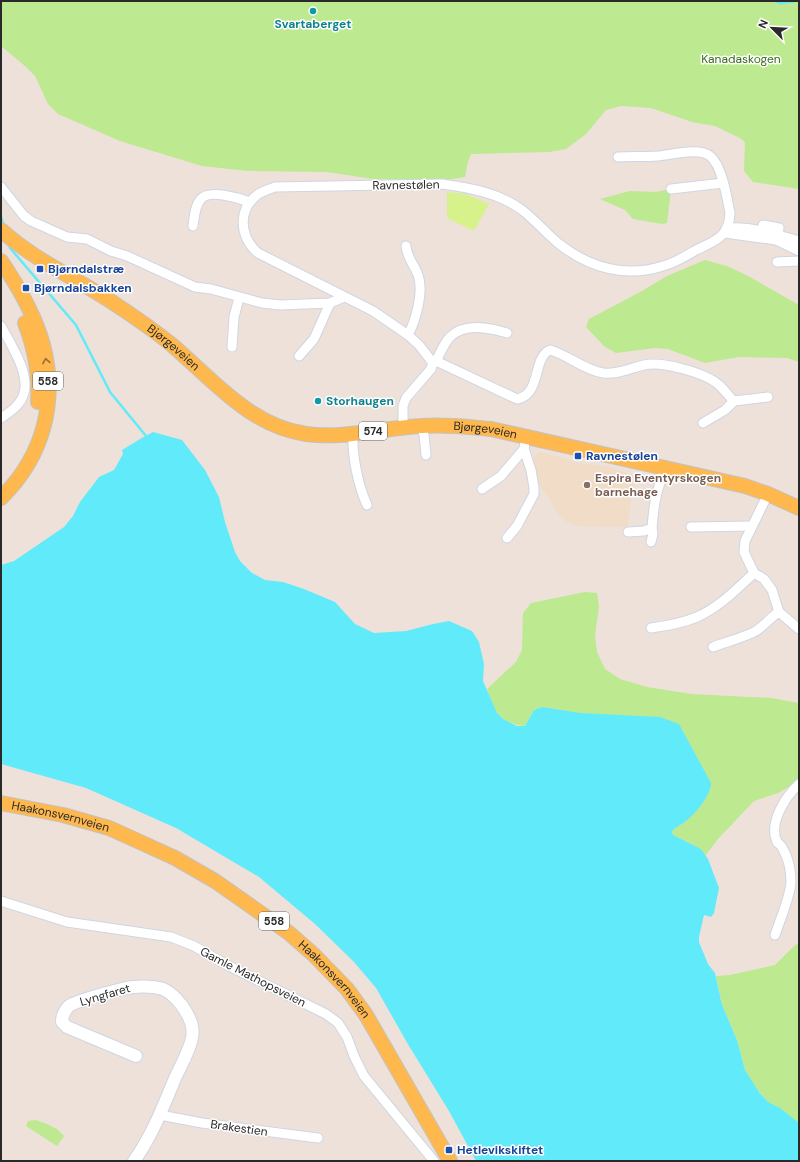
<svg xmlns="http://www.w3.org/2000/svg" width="800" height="1162" viewBox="0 0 800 1162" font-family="'DM Sans',sans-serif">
<rect width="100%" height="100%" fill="#ede1d9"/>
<polygon fill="#f1dcc7" points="540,452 583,464 606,466 632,475 635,479 627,527 576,526 566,522 559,515 535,477 533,462 536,454"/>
<g fill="#bde990">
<polygon points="1,1 799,1 799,189 753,182 744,171 745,142 740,138 715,126 692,122 651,108 621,106 606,110 586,134 566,149 549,152 471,154 467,165 465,177 446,180 373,179 327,172 248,171 202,166 120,141 58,114 48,104 35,76 25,66 1,46"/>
<polygon points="671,189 667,223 662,224 633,219 625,210 600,199 630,191 655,192"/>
<polygon points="705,260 727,266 748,276 799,305 799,362 787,358 739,357 705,363 668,349 655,348 616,353 605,347 586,327 589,319 642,291 667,276"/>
<path d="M585 592 597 593 599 607 595 635 597 652 605 669 620 679 647 687 691 694 771 698 799 703V781L778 793 754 801 718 839 705 856 701 849 673 835 672 832 676 827 686 822 580 713 542 707 534 710 525 726C516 726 503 721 497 713 492 706 490 696 487 689L516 662 522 650 523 613 531 603Z"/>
<polygon points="799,944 799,1123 768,1102 751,1082 745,1070 737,1040 722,1005 716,976 730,975 775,965 795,945"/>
<path d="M36 1120C47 1124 57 1127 64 1136L57 1146 26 1126 28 1121Z"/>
</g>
<polygon fill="#d7f28a" points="447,192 466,194 489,204 474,231 447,218"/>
<path fill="#61ebfa" d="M153 432 182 440 205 470 219 497 225 522 235 552 240 561 252 573 265 580 283 582 304 589 335 602 355 624 374 633 406 631 433 624 449 621 472 631 479 642 484 664 483 681 497 713 503 719 517 726H525L534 710 542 707 581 713 660 717 679 724 711 783C711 795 696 813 686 821 681 826 675 826 672 832L673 835 701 849 708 859 719 888 714 913 711 917 704 915 699 937V942L708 964 715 973 722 1005 737 1040 745 1070 759 1092 768 1102 780 1108 799 1123V1161H476L449 1111 409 1046 376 988 354 962 315 924 259 877 176 828 86 788 1 764V565L14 561 64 527 73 516 80 502 99 477 114 470 123 454 122 450 140 439Z"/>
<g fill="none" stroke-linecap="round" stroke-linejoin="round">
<g stroke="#61ebfa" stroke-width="2.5">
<polyline points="775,1 781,3 796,1"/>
<polyline points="1,217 4,226"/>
<polyline points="9,244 10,248 76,325 110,392 146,436"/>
</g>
<g stroke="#ced6e4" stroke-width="11">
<g id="street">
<polyline points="1,187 24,216 31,221 67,237 87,239 111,251 127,256 195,287 211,289 262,303 280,305 330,303 344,297"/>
<polyline points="671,189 723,183"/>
<polyline points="763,225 779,228 778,235 799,241"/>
<path d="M193 226C194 218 195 205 201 199 209 189 239 198 249 202"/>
<path d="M727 228C745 227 761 230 778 235L776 240 799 251"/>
<polyline points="725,233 776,240"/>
<path d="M406 246C407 258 414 264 418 275 424 291 416 320 408 335"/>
<polyline points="777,262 799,261"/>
<path d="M1 326C10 343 30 373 24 393 21 405 10 412 1 418"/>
<polyline points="232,347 234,317 239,298"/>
<polyline points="299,356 314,339 330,303"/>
<path d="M436 361 517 399C542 394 532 358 550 350 568 355 584 370 603 373 617 375 631 368 644 365 662 361 706 373 719 385 725 390 728 396 734 401L768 397"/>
<path d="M433 363 436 361C440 354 444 343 450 337 465 322 490 328 507 333"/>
<polyline points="703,423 725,410 734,401"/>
<polyline points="421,426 424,435 426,455"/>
<path d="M403 428V406L406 398 431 369 433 363 419 345 408 335 373 311 258 253C240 237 237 211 257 195 262 191 269 189 275 187L442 184C471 188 499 193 522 210 535 220 546 233 558 243 589 268 626 278 663 266 675 263 686 256 696 250 715 241 729 237 730 213 727 198 722 165 710 156 699 147 671 155 658 156 644 157 631 156 618 157"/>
<path d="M353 433C352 456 358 485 367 505"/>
<polyline points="482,489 501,476 524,449"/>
<polyline points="691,527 752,526"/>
<path d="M628 532 644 531 652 528C653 516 654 504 657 493 659 484 663 477 664 468"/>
<polyline points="507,538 517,526 534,494 534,488 531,470 524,449 526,436"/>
<polyline points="651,542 653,534 652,528"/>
<polyline points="754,573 764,579 772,590 779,612 799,629"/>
<path d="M651 628C666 626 683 623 697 617 719 607 737 589 754 573L744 552 745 541 768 494"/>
<path d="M713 647C726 642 742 638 754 632 764 627 770 617 779 612"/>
<polyline points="1,901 67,922 171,937 194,946 227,965 326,1014 338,1023 347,1037 354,1056 364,1076 434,1161"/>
<path d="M775 935C780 920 790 897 791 882 791 871 788 858 783 849 782 846 779 844 777 842 768 823 786 796 799 784"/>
<polyline points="160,1115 202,1123 318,1138"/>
</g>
</g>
<g stroke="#ced6e4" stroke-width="14">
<path id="secondary" d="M134 1161C151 1137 162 1110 173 1083 179 1068 189 1053 192 1038 194 1029 191 1020 186 1012 182 1004 172 993 163 989 153 986 143 986 133 987 123 988 75 1001 69 1006 64 1011 62 1016 62 1022L67 1027 136 1056"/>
</g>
<g stroke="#c3c3c3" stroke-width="16">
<g id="primary">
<path id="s1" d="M1 230C35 261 80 280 118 306 136 318 155 331 172 345 213 380 250 426 306 434 344 439 383 428 421 426 444 424 467 427 491 429L745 486 768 494 799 508"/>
<path d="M1 261C18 286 35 315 43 345 58 402 43 457 1 498"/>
<path d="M25 323C35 349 40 374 38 402"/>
<path id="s2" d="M1 803 63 815 109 828 129 837 175 858 215 881 289 933 314 955 347 989 366 1015 450 1161"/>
</g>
</g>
<use href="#street" stroke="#fff" stroke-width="9"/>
<use href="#secondary" stroke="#fff" stroke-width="12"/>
<use href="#primary" stroke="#feb84d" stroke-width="14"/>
</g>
<defs><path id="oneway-chevron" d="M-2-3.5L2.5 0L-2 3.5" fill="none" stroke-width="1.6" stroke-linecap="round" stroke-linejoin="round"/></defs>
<use stroke="#94703b" href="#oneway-chevron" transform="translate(46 361) rotate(-100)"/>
<g fill="#0f9aa8" stroke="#fff" stroke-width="1.5">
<circle cx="313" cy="11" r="4"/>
<circle cx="318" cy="401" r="4"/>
</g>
<g fill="#1a4fb4" stroke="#fff" stroke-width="1.5">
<rect x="36" y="265" width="8" height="8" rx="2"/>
<rect x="22" y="284" width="8" height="8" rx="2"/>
<rect x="574" y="452" width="8" height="8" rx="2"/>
<rect x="445" y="1146" width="8" height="8" rx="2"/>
</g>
<circle fill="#8d6e63" stroke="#fff" stroke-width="1.5" cx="587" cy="485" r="4"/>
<g text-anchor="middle" stroke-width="3" stroke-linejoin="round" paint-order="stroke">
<g fill="#fff" stroke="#696969" stroke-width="1">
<rect x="33" y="372" width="30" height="18" rx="3"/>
<rect x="359" y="422" width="28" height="18" rx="3"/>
<rect x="259" y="912" width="30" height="18" rx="3"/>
</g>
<g font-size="11" font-weight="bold" fill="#292929">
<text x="48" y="385">558</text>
<text x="373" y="435">574</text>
<text x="274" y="925">558</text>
</g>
<g font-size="12" font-weight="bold" fill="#0d838f" stroke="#fff">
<text x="313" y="28">Svartaberget</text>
<text x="326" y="405" text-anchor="start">Storhaugen</text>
</g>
<g font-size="12" fill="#346d13" stroke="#fff">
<text x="741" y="63">Kanadaskogen</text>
</g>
<g font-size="12" fill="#292929" stroke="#fff">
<text transform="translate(406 185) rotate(-1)" y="4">Ravnestølen</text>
<text dy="4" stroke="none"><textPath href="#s1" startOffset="209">Bjørgeveien</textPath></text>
<text dy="4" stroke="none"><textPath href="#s1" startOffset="550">Bjørgeveien</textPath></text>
<text dy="4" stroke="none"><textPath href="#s2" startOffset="61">Haakonsvernveien</textPath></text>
<text transform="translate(253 977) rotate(27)" y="4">Gamle Mathopsveien</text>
<text dy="4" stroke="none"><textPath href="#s2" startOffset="385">Haakonsvernveien</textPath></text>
<text transform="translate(105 995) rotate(-16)" y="4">Lyngfaret</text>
<text transform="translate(239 1128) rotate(8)" y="4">Brakestien</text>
</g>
<g font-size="12" font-weight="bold" fill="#164399" stroke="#fff" text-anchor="start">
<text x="48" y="273">Bjørndalstræ</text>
<text x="34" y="292">Bjørndalsbakken</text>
<text x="586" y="460">Ravnestølen</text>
<text x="457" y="1154">Hetlevikskiftet</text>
</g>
<g font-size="12" font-weight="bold" fill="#785e54" stroke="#fff" text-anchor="start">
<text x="595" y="482">Espira Eventyrskogen<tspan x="595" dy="14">barnehage</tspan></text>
</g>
</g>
<rect width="800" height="1162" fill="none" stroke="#292929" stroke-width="4"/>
<g transform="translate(772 28) rotate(294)" stroke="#ffffff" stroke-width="3" paint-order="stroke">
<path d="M0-3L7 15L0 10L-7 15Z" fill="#292929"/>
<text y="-6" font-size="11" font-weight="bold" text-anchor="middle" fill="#292929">N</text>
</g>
</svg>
